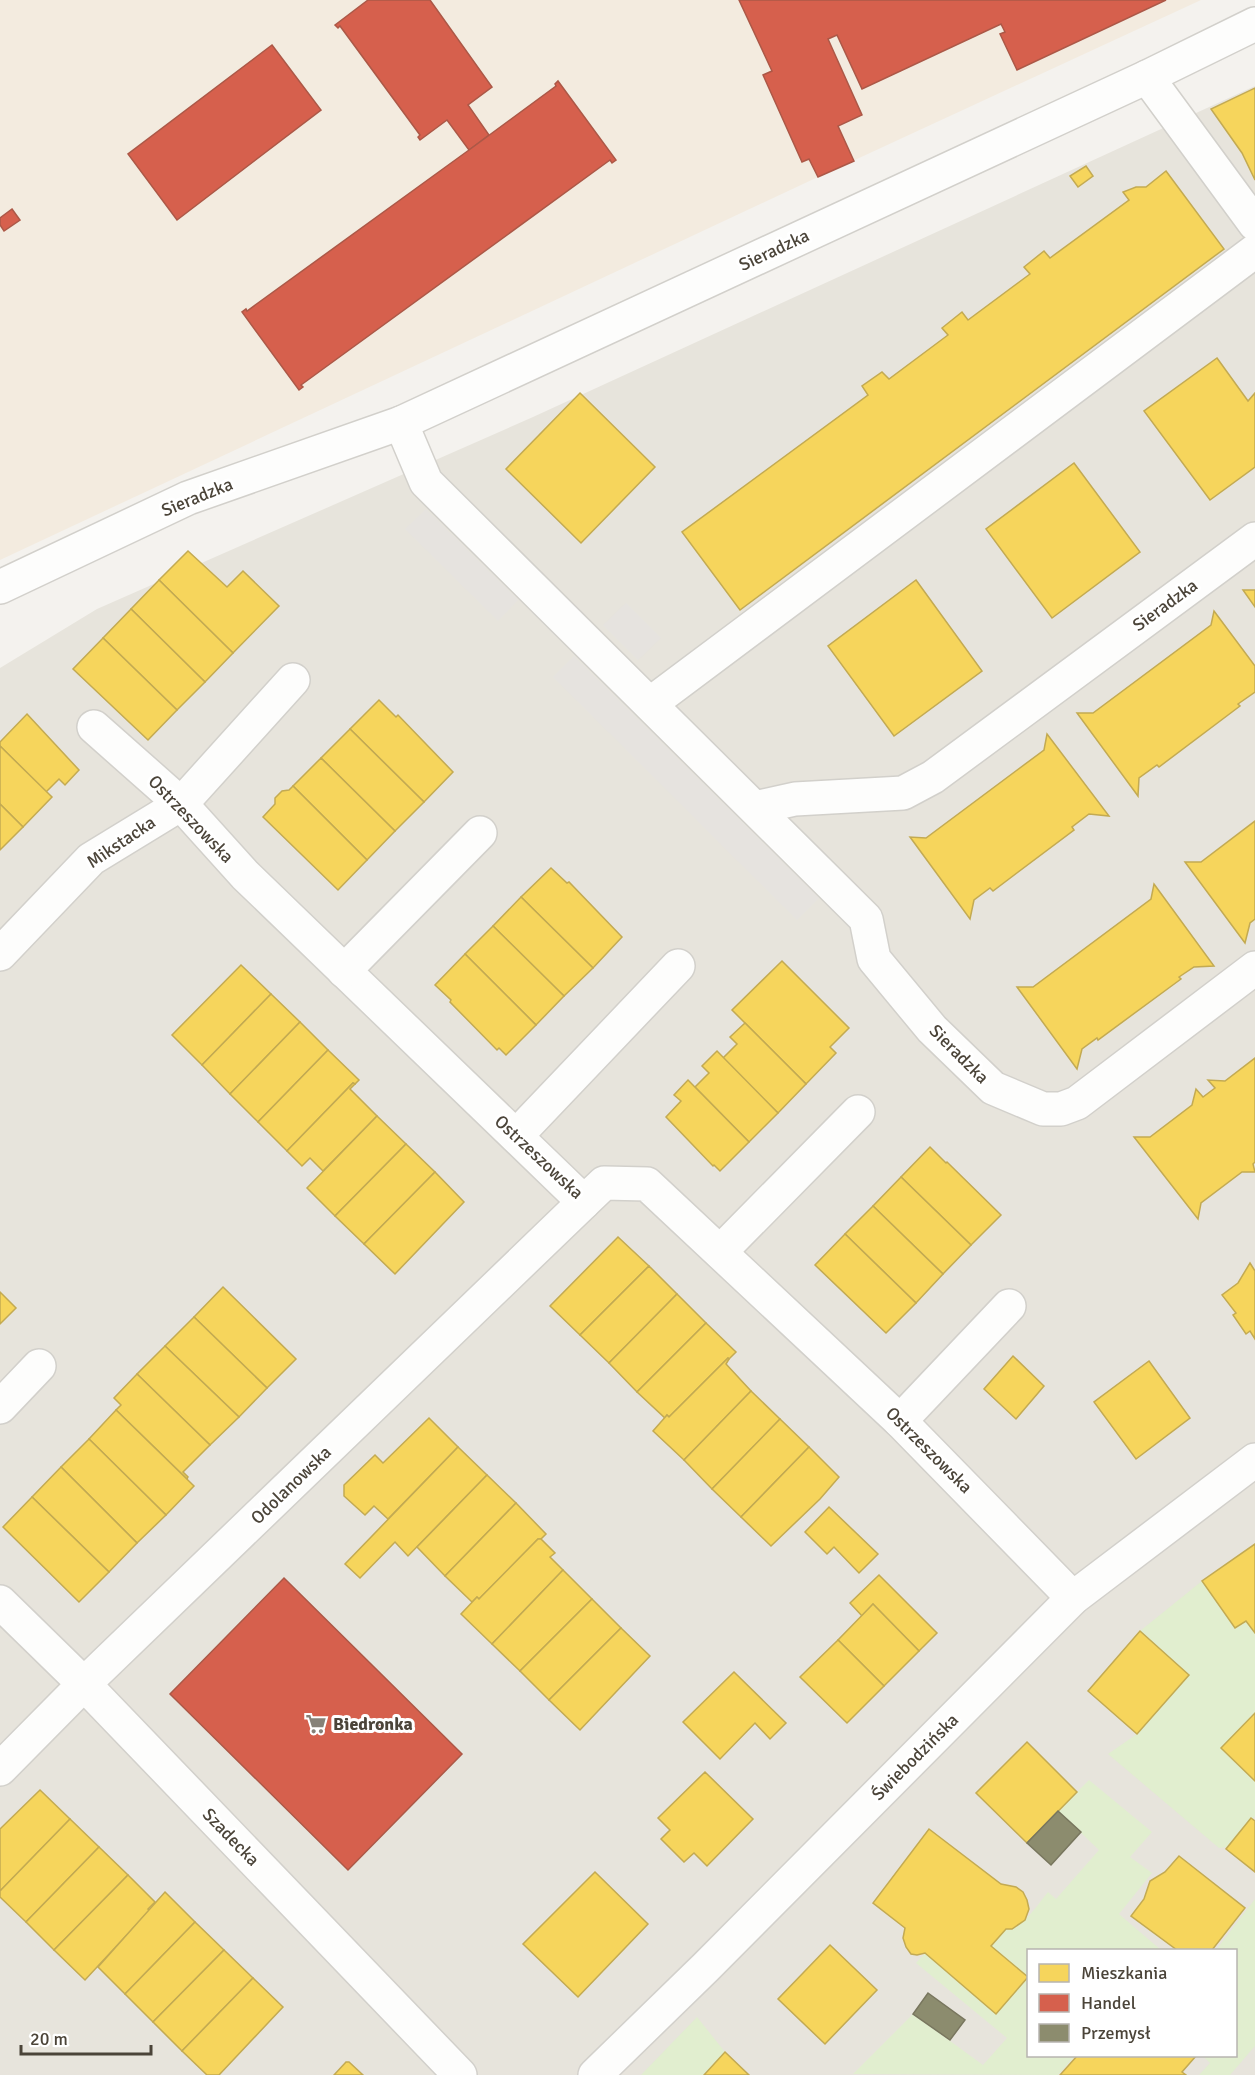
<svg xmlns="http://www.w3.org/2000/svg" width="1255" height="2075" viewBox="0 0 1255 2075" font-family="Signika,sans-serif">
<rect width="100%" height="100%" fill="#f4f2ee"/>
<path fill="#e7e4dc" fill-rule="evenodd" d="M1255 86V2075H0V668L97 609 533 417ZM1028 1950H1236V2056H1028Z"/>
<polygon fill="#f3ebdf" points="0,0 1201,0 818,177 0,560"/>
<g fill="#e1eecf">
<polygon points="1202,1581 1235,1628 1246,1621 1255,1633 1255,1816 1227,1847 1219,1848 1108,1754 1137,1734 1189,1675 1140,1631"/>
<path d="M1089 1780 1152 1832 1130 1857 1152 1873 1119 1914 1161 1950H1028V2056H1075L1058 2075 853 2074 913 2014 983 2065 1007 2038 916 1963 925 1953 1028 1977 991 1946 1006 1929C1023 1929 1037 1905 1048 1892L1056 1899 1099 1850 1058 1811Z"/>
<polygon points="1255,1899 1255,2046 1230,2075 1199,2075 1210,2063 1203,2056 1236,2056 1236,1950 1216,1950"/>
<polygon points="697,2017 725,2052 704,2075 641,2075"/>
</g>
<g fill="#e6e3df">
<polygon points="426,509 518,600 498,621 405,529"/>
<polygon points="626,603 661,638 638,660 603,625"/>
<polygon points="574,656 819,898 797,920 553,677"/>
</g>
<g fill="#f6d55c" stroke="#c3aa52" stroke-width="1.5">
<polygon points="1255,88 1255,180 1242,153 1211,109"/>
<polygon points="1086,166 1093,176 1078,187 1070,176"/>
<polygon points="1166,171 1224,249 740,610 682,532 868,395 862,386 882,372 889,379 948,335 942,328 962,312 968,320 1030,274 1024,267 1044,251 1050,258 1129,200 1123,192 1136,187 1146,187"/>
<polygon points="1217,358 1248,401 1255,393 1255,467 1210,500 1144,411"/>
<polygon points="580,393 655,467 581,543 506,469"/>
<polygon points="1074,463 1140,552 1052,618 986,529"/>
<polygon points="188,551 227,587 243,571 279,606 233,653 159,580"/>
<polygon points="159,580 233,653 205,682 131,609"/>
<polygon points="916,580 982,671 894,736 828,646"/>
<polygon points="1243,590 1255,590 1255,607"/>
<polygon points="131,609 205,682 177,710 103,638"/>
<polygon points="1214,611 1255,666 1255,692 1238,704 1240,706 1159,767 1157,765 1139,778 1138,796 1077,713 1093,713 1211,625"/>
<polygon points="103,638 177,710 148,740 73,669"/>
<polygon points="379,700 396,717 398,715 453,772 424,802 350,729"/>
<polygon points="27,714 79,770 65,785 59,779 46,792 0,746 0,742"/>
<polygon points="350,729 424,802 395,831 321,758"/>
<polygon points="1047,734 1109,816 1089,814 1072,827 1074,830 993,891 990,888 974,900 970,919 910,837 926,838 1044,750"/>
<polygon points="0,746 52,797 23,827 0,804"/>
<polygon points="321,758 395,831 367,860 293,786"/>
<polygon points="293,786 367,860 338,890 263,817 275,804 275,798 282,791 289,790"/>
<polygon points="0,804 23,827 0,850"/>
<polygon points="1255,821 1255,919 1250,923 1245,943 1185,862 1201,862"/>
<polygon points="551,868 567,883 569,882 622,937 593,968 521,897"/>
<polygon points="1154,884 1214,966 1194,967 1179,977 1181,979 1098,1040 1097,1038 1082,1049 1077,1069 1017,987 1033,987 1151,899"/>
<polygon points="521,897 593,968 564,996 493,926"/>
<polygon points="493,926 564,996 536,1025 465,954"/>
<polygon points="465,954 536,1025 506,1055 499,1048 497,1050 450,1002 451,1000 435,985"/>
<polygon points="782,961 849,1028 830,1047 836,1053 806,1084 732,1010"/>
<polygon points="241,965 271,994 202,1065 172,1035"/>
<polygon points="271,994 300,1022 230,1094 202,1065"/>
<polygon points="300,1022 328,1050 258,1122 230,1094"/>
<polygon points="745,1023 806,1084 778,1113 722,1059 737,1044 730,1037"/>
<polygon points="328,1050 359,1080 355,1084 353,1083 287,1151 258,1122"/>
<polygon points="717,1051 778,1113 749,1142 695,1087 709,1073 702,1066"/>
<polygon points="1255,1058 1255,1162 1253,1164 1255,1172 1242,1172 1201,1203 1198,1219 1134,1137 1150,1137 1192,1105 1196,1089 1203,1097 1215,1088 1208,1080 1225,1081"/>
<polygon points="688,1080 749,1142 720,1171 714,1165 713,1166 666,1117 681,1101 674,1095"/>
<polygon points="353,1083 355,1084 350,1089 377,1116 323,1171 310,1158 302,1166 287,1151"/>
<polygon points="377,1116 406,1144 335,1216 307,1188"/>
<polygon points="406,1144 435,1172 364,1244 335,1216"/>
<polygon points="930,1147 946,1163 947,1162 1001,1215 971,1245 901,1177"/>
<polygon points="435,1172 464,1202 395,1274 364,1244"/>
<polygon points="901,1177 971,1245 943,1274 873,1206"/>
<polygon points="873,1206 943,1274 916,1303 845,1234"/>
<polygon points="845,1234 916,1303 886,1333 815,1265"/>
<polygon points="618,1237 649,1266 580,1335 550,1306"/>
<polygon points="1250,1263 1255,1271 1255,1339 1250,1331 1246,1334 1233,1315 1236,1313 1222,1295 1238,1283"/>
<polygon points="649,1266 677,1294 609,1363 580,1335"/>
<polygon points="223,1287 296,1359 267,1388 194,1317"/>
<polygon points="0,1292 16,1308 0,1324"/>
<polygon points="677,1294 706,1323 637,1392 609,1363"/>
<polygon points="194,1317 267,1388 239,1417 165,1346"/>
<polygon points="706,1323 736,1352 729,1359 728,1358 669,1417 667,1415 665,1418 637,1392"/>
<polygon points="165,1346 239,1417 210,1445 137,1374"/>
<polygon points="1013,1356 1044,1386 1016,1419 984,1389"/>
<polygon points="728,1358 729,1359 726,1364 751,1391 684,1460 653,1431 667,1415 669,1417"/>
<polygon points="1149,1361 1190,1418 1136,1459 1094,1402"/>
<polygon points="137,1374 210,1445 183,1472 188,1477 187,1479 116,1410 121,1405 114,1398"/>
<polygon points="751,1391 780,1419 712,1489 684,1460"/>
<polygon points="116,1410 194,1486 166,1515 89,1439"/>
<polygon points="429,1418 458,1447 388,1519 374,1506 365,1515 344,1496 344,1485 375,1455 383,1463"/>
<polygon points="780,1419 809,1447 741,1517 712,1489"/>
<polygon points="89,1439 166,1515 137,1543 61,1467"/>
<polygon points="458,1447 487,1475 408,1556 395,1542 360,1578 345,1564"/>
<polygon points="809,1447 839,1477 820,1499 771,1546 741,1517"/>
<polygon points="61,1467 137,1543 109,1572 32,1497"/>
<polygon points="487,1475 516,1503 445,1576 417,1547"/>
<polygon points="32,1497 109,1572 79,1602 3,1527"/>
<polygon points="516,1503 546,1534 541,1539 538,1539 479,1599 477,1597 472,1602 445,1576"/>
<polygon points="829,1507 878,1554 859,1573 834,1547 827,1554 805,1532"/>
<polygon points="538,1539 541,1539 555,1553 550,1557 563,1570 492,1644 461,1614 477,1597 479,1599"/>
<polygon points="1255,1544 1255,1633 1246,1621 1235,1628 1202,1581"/>
<polygon points="563,1570 592,1599 520,1671 492,1644"/>
<polygon points="879,1575 937,1633 919,1651 873,1604 862,1616 850,1603"/>
<polygon points="592,1599 621,1628 549,1700 520,1671"/>
<polygon points="873,1604 919,1651 884,1686 838,1640"/>
<polygon points="621,1628 650,1656 580,1730 549,1700"/>
<polygon points="1140,1631 1189,1675 1137,1734 1088,1691"/>
<polygon points="838,1640 884,1686 847,1723 800,1677"/>
<polygon points="734,1672 786,1723 770,1739 755,1723 720,1759 683,1722"/>
<polygon points="1255,1713 1255,1781 1221,1748"/>
<polygon points="1027,1742 1077,1792 1027,1843 976,1793"/>
<polygon points="705,1772 753,1819 707,1866 694,1853 684,1862 661,1839 670,1830 658,1818"/>
<polygon points="40,1790 70,1819 0,1891 0,1829"/>
<polygon points="1251,1818 1255,1821 1255,1872 1226,1849"/>
<polygon points="70,1819 99,1847 26,1922 0,1897 0,1891"/>
<polygon points="929,1829 1001,1884 1016,1887 1023,1892 1027,1900 1029,1909 1025,1920 1012,1929 1006,1929 991,1946 1028,1977 996,2014 925,1953 917,1955 911,1954 906,1947 903,1938 905,1928 873,1903"/>
<polygon points="99,1847 128,1875 54,1950 26,1922"/>
<polygon points="1179,1856 1245,1908 1212,1950 1177,1950 1131,1916 1144,1899 1150,1881 1165,1872"/>
<polygon points="595,1872 648,1924 578,1997 523,1944"/>
<polygon points="128,1875 155,1902 148,1909 150,1910 85,1980 54,1950"/>
<polygon points="165,1892 195,1922 125,1994 98,1967"/>
<polygon points="195,1922 224,1950 153,2022 125,1994"/>
<polygon points="830,1945 877,1990 825,2044 778,1999"/>
<polygon points="224,1950 253,1978 182,2051 153,2022"/>
<polygon points="253,1978 283,2007 219,2075 207,2075 182,2051"/>
<polygon points="725,2052 749,2075 704,2075"/>
<polygon points="1077,2056 1196,2056 1182,2072 1186,2075 1060,2075"/>
<polygon points="346,2062 349,2062 363,2075 334,2075"/>
</g>
<g fill="#d6604d" stroke="#ac5847" stroke-width="1.5">
<polygon points="368,0 430,0 492,87 468,105 489,135 469,150 447,120 420,140 418,137 420,135 340,26 338,28 335,25"/>
<polygon points="739,0 1166,0 1017,70 1000,34 1005,32 1001,24 862,89 837,35 828,39 862,115 838,126 854,161 818,177 809,159 802,162 763,75 772,71"/>
<polygon points="272,45 321,110 177,220 128,154"/>
<polygon points="558,81 616,160 612,163 610,160 301,385 303,387 299,390 242,312 246,309 247,311 469,150 556,86 555,84"/>
<polygon points="12,209 20,220 4,231 0,225 0,218"/>
<polygon points="284,1578 462,1754 348,1870 170,1694"/>
</g>
<g fill="#8c8c6e" stroke="#78765e" stroke-width="1.5">
<polygon points="1058,1811 1081,1832 1051,1865 1027,1843"/>
<polygon points="928,1993 965,2020 950,2040 913,2014"/>
</g>
<g fill="none" stroke-linecap="round" stroke-linejoin="round">
<g stroke="#d2d0cb" stroke-width="36">
<g id="street">
<polyline points="1147,77 1255,224"/>
<polyline points="401,423 426,482 866,919 874,959 932,1029 993,1088 1043,1109 1061,1109 1077,1103 1255,968"/>
<polyline points="0,587 188,498 401,423 1147,77 1255,24"/>
<polyline points="650,704 1255,251"/>
<polyline points="94,727 181,804 245,875 584,1202 604,1183 647,1184 900,1421 1073,1598"/>
<polyline points="755,808 795,799 903,793 933,777 1255,539"/>
<polyline points="0,954 91,859 181,804 293,680"/>
<polyline points="344,971 480,833"/>
<polyline points="516,1136 678,966"/>
<polyline points="720,1252 858,1112"/>
<polyline points="0,1407 39,1366"/>
<polyline points="900,1421 1009,1306"/>
<polyline points="0,1602 84,1684 460,2075"/>
<polyline points="0,1769 84,1684 584,1202"/>
<polyline points="595,2075 706,1967 1073,1598 1255,1460"/>
</g>
</g>
<use href="#street" stroke="#fdfdfc" stroke-width="33"/>
</g>
<defs>
<g id="supermarket-bare" transform="scale(1.62)"><path d="M-6-5.5h2.5l.6 2H6L4.5 2H-2.5L-4.4-4H-6ZM-1.5 3.2a1.3 1.3 0 1 0 .1 0ZM3 3.2a1.3 1.3 0 1 0 .1 0Z" fill="#868178" stroke="#fff" stroke-width="2.5" paint-order="stroke"/></g>
</defs>
<g fill-rule="evenodd">
<use href="#supermarket-bare" x="316" y="1724"/>
</g>
<g text-anchor="middle" stroke-width="6" stroke-linejoin="round" paint-order="stroke">
<g font-size="18" fill="#4b4439" stroke="#fff">
<text transform="translate(774 250) rotate(-25)" y="6">Sieradzka</text>
<text transform="translate(197 497) rotate(-22)" y="6">Sieradzka</text>
<text transform="translate(1165 605) rotate(-36)" y="6">Sieradzka</text>
<text transform="translate(191 819) rotate(46)" y="6">Ostrzeszowska</text>
<text transform="translate(121 842) rotate(-34)" y="6">Mikstacka</text>
<text transform="translate(959 1054) rotate(45)" y="6">Sieradzka</text>
<text transform="translate(539 1157) rotate(43)" y="6">Ostrzeszowska</text>
<text transform="translate(929 1450) rotate(45)" y="6">Ostrzeszowska</text>
<text transform="translate(291 1485) rotate(-44)" y="6">Odolanowska</text>
<text transform="translate(915 1757) rotate(-45)" y="6">Świebodzińska</text>
<text transform="translate(231 1837) rotate(46)" y="6">Szadecka</text>
</g>
<g font-size="18" font-weight="bold" fill="#4b4439" stroke="#fff" text-anchor="start">
<text x="333" y="1730">Biedronka</text>
</g>
</g>
<rect x="1027" y="1949" width="210" height="108" fill="#ffffff" stroke="#b7b4b0" stroke-width="1.5"/>
<rect x="1039" y="1964" width="30" height="18" fill="#f6d55c" stroke="#b7b4b0" stroke-width="1.5"/>
<text x="1081" y="1979" font-size="18" fill="#4b4439">Mieszkania</text>
<rect x="1039" y="1994" width="30" height="18" fill="#d6604d" stroke="#b7b4b0" stroke-width="1.5"/>
<text x="1081" y="2009" font-size="18" fill="#4b4439">Handel</text>
<rect x="1039" y="2024" width="30" height="18" fill="#8c8c6e" stroke="#b7b4b0" stroke-width="1.5"/>
<text x="1081" y="2039" font-size="18" fill="#4b4439">Przemysł</text>
<path d="M21 2045v9h130v-9" fill="none" stroke="#4b4439" stroke-width="3"/>
<text x="30" y="2045" font-size="18" fill="#4b4439" stroke="#ffffff" stroke-width="4.5" paint-order="stroke">20 m</text>
</svg>
